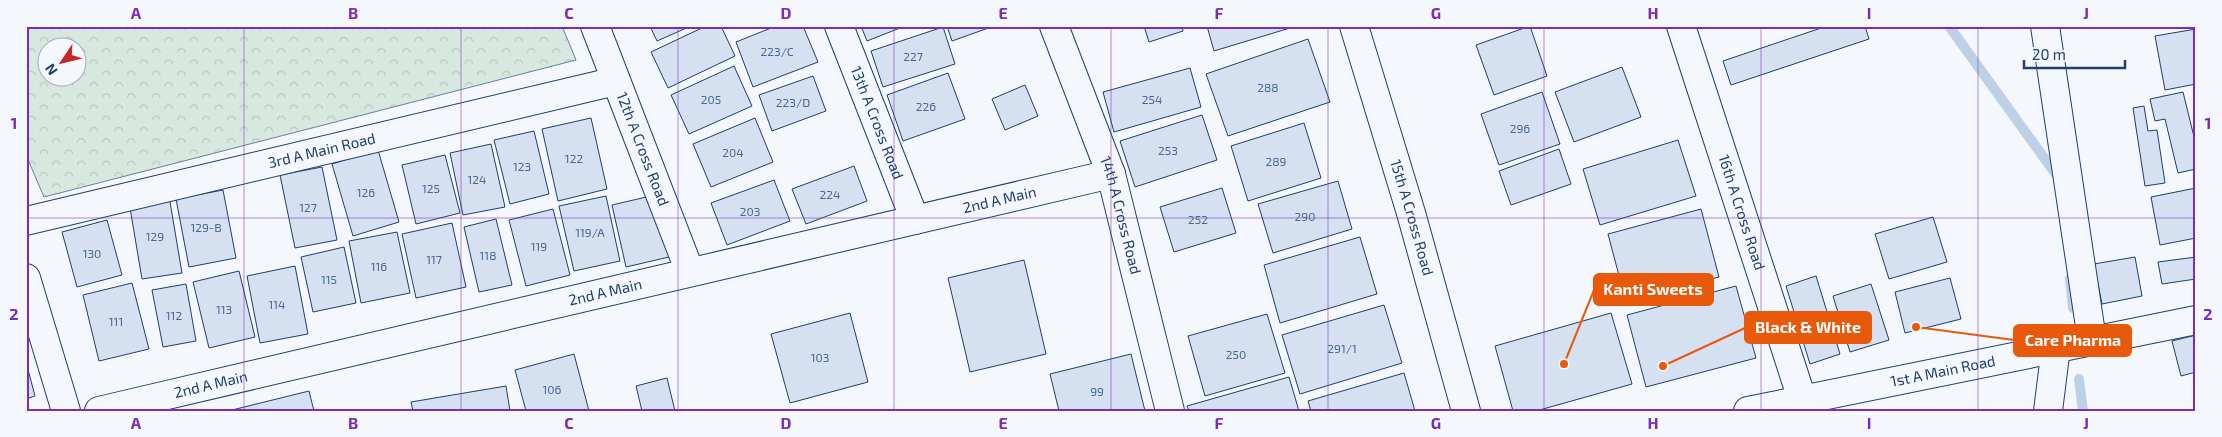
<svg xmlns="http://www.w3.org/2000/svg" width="2222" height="437" viewBox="0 0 2222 437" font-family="'Exo 2',sans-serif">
<defs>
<pattern id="park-crowns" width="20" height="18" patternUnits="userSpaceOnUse" patternTransform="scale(1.25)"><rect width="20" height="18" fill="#d7e8df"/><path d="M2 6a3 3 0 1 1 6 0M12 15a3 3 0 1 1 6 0" fill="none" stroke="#b8c8c3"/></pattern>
</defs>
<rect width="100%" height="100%" fill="#f4f7fb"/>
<path fill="url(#park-crowns)" stroke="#687fa3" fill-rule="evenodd" d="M26 26H562L576 60 44 197 26 155ZM48 48H78V78H48Z"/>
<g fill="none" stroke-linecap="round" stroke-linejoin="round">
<g stroke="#bed0e5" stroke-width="10">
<polyline points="1949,26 2060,180"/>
<polyline points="2070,279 2073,308"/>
<polyline points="2079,379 2083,411"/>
</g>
</g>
<g fill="#d5e0f0" stroke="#1d3f73">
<polygon points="650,26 691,26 657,41"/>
<polygon points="706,26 721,26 735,56 668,88 651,52"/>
<polygon points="776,26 803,26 818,62 753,87 736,42"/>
<polygon points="861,26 905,26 867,41"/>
<polygon points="947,26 994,26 952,41"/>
<polygon points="1144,26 1182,26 1183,31 1149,42"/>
<polygon points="1207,26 1290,26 1290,28 1214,51"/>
<polygon points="1530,26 1547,76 1494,95 1476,45"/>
<polygon points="1827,26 1865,26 1869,39 1731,85 1723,61"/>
<polygon points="943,27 955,64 883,87 871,51"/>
<polygon points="2196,29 2196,84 2165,90 2155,36"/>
<polygon points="1308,39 1330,102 1228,136 1206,74"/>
<polygon points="734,66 752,106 689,134 671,95"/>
<polygon points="1622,67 1641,117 1574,142 1555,92"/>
<polygon points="1190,68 1201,107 1114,132 1103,92"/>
<polygon points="948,73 965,119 903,141 887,95"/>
<polygon points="813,76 826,111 772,131 759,95"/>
<polygon points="1025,85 1038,116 1005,130 992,99"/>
<polygon points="1542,92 1560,144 1499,165 1481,114"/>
<polygon points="2183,92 2196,145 2196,169 2178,173 2165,119 2155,121 2150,99"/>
<polygon points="2144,106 2148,131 2157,130 2165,183 2145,186 2133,108"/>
<polygon points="1202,115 1217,160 1135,187 1120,141"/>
<polygon points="591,118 607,189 558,201 542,129"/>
<polygon points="755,118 773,162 711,187 693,144"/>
<polygon points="1304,123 1321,178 1248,201 1231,146"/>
<polygon points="534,131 549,194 510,204 494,140"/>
<polygon points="1678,140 1696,196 1600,225 1583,169"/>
<polygon points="491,144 505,207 463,215 450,153"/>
<polygon points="1559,149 1571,184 1511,205 1499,171"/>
<polygon points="378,150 399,222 353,236 332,164"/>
<polygon points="445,155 460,213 416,224 402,165"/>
<polygon points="854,166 867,201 806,224 792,189"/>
<polygon points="322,167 337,240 295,248 280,175"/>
<polygon points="774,180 790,221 727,245 711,203"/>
<polygon points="1338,181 1352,229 1273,253 1258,204"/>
<polygon points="1222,188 1236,233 1174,252 1160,207"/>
<polygon points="2196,188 2196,238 2160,245 2151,197"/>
<polygon points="223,190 236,258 189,267 176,199"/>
<polygon points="655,195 669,257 626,267 612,205"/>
<polygon points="169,196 182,273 142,279 129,202"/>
<polygon points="606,196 620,261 574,271 559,206"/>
<polygon points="553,209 570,275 526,286 509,220"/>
<polygon points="1701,209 1719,277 1626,302 1608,234"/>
<polygon points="1933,217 1947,262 1889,279 1875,234"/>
<polygon points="496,219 512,285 479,292 464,227"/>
<polygon points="107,220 122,275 77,287 62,232"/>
<polygon points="452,223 466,287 416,298 402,234"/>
<polygon points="397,232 410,293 361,303 349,241"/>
<polygon points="1360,237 1377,294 1280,323 1264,265"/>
<polygon points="344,247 356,303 313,312 301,257"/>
<polygon points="2135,257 2142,296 2102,304 2094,264"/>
<polygon points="2196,257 2196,279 2162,284 2158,262"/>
<polygon points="1024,260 1046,354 970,372 948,278"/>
<polygon points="295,266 308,334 260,343 247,276"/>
<polygon points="239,271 255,337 209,348 193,282"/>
<polygon points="1816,276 1840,354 1810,364 1786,286"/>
<polygon points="1950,278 1961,319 1905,333 1895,292"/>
<polygon points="132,283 149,349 99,361 83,295"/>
<polygon points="186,284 196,341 163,347 152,290"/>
<polygon points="1871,284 1889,340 1850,352 1833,296"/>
<polygon points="1736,286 1756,358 1646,387 1627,315"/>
<polygon points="1384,305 1402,363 1300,394 1282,335"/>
<polygon points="850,313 868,382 790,403 771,334"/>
<polygon points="1611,313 1632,384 1536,411 1513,411 1495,346"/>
<polygon points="1267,314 1285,373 1205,396 1188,336"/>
<polygon points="2196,335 2196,372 2181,376 2172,341"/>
<polygon points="574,354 589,411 526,411 515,370"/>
<polygon points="1131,354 1145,411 1059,411 1050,374"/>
<polygon points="26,362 35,396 26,399"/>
<polygon points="1404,373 1415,411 1311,411 1308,401"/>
<polygon points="1289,377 1299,411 1189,411 1187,406"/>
<polygon points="667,378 675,411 642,411 636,386"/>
<polygon points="506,386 510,411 413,411 411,402"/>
<polygon points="309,391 314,411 228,411"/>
</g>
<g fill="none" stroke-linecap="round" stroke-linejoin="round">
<g stroke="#1d3f73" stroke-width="30">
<g id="street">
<path id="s1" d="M595 26 690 272"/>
<path id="s2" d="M839 26 915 220"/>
<path id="s3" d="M1054 26 1111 174 1170 411"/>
<path id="s4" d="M1681 26 1802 399"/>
<polyline points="2045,26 2092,340"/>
<path id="s5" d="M26 221 616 81"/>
<polyline points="26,278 66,411"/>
<path id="s6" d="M99 411 1111 174"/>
<path id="s7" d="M1748 411 2196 320"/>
<polyline points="2048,411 2056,347"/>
</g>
</g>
<g stroke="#1d3f73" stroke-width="30">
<g id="secondary">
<path id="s8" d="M1354 26 1411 213 1466 411"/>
</g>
</g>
<use href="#street" stroke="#f4f7fb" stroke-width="28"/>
<use href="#secondary" stroke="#f4f7fb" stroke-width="28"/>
</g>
<path fill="none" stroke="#7b2cbf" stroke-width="1" stroke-opacity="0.55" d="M244 26V411M461 26V411M678 26V411M894 26V411M1111 26V411M1328 26V411M1544 26V411M1761 26V411M1978 26V411M26 218H2196"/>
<g text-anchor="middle" stroke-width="4" stroke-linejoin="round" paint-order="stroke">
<g font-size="12" fill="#4b6792">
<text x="777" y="56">223/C</text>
<text x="913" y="61">227</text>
<text x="1268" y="92">288</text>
<text x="711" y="104">205</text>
<text x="1152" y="104">254</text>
<text x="793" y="107">223/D</text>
<text x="926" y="111">226</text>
<text x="1520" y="133">296</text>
<text x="1168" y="155">253</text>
<text x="733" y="157">204</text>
<text x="574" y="163">122</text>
<text x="1276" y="166">289</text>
<text x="522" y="171">123</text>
<text x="477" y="184">124</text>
<text x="431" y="193">125</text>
<text x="366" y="197">126</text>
<text x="830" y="199">224</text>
<text x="308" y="212">127</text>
<text x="750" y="216">203</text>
<text x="1305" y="221">290</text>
<text x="1198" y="224">252</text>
<text x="206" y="232">129-B</text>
<text x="590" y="237">119/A</text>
<text x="155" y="241">129</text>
<text x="539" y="251">119</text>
<text x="92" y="258">130</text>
<text x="488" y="260">118</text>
<text x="434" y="264">117</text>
<text x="379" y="271">116</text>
<text x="329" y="284">115</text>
<text x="277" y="309">114</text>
<text x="224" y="314">113</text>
<text x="174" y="320">112</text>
<text x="116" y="326">111</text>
<text x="1342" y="353">291/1</text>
<text x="1236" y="359">250</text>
<text x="820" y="362">103</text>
<text x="552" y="394">106</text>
<text x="1097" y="396">99</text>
</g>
<g font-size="15" fill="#1d3f73" stroke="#f4f7fb">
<text dy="5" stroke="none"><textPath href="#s2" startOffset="104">13th A Cross Road</textPath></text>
<text dy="5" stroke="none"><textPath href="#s1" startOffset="132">12th A Cross Road</textPath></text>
<text dy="5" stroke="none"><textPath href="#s5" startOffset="304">3rd A Main Road</textPath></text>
<text dy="5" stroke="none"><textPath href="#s6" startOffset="925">2nd A Main</textPath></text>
<text dy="5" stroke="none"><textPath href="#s4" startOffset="196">16th A Cross Road</textPath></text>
<text dy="5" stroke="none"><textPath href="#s3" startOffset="201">14th A Cross Road</textPath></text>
<text dy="5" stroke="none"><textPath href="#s8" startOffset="200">15th A Cross Road</textPath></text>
<text dy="5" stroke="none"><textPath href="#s6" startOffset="520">2nd A Main</textPath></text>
<text dy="5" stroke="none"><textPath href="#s7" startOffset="199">1st A Main Road</textPath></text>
<text dy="5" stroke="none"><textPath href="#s6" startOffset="115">2nd A Main</textPath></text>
</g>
</g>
<path fill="none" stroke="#e8590c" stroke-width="2" d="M1564 364L1594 290M1663 366L1745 328M1916 327L2014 340"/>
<g fill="#e8590c" stroke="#f4f7fb" stroke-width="2">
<circle cx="1564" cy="364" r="5"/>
<circle cx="1663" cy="366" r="5"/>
<circle cx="1916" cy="327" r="5"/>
</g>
<g fill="#e8590c" stroke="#e8590c" stroke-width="2">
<rect x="1594" y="274" width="119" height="31" rx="5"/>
<rect x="1745" y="312" width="126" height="31" rx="5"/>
<rect x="2014" y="325" width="117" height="31" rx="5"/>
</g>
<g font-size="16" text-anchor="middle" font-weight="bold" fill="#fff">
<text x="1653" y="295">Kanti Sweets</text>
<text x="1808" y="333">Black &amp; White</text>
<text x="2073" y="346">Care Pharma</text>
</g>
<rect width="2222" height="437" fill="none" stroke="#f4f7fb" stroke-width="55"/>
<g transform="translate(62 62) rotate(235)"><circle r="24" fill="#f4f7fb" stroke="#9eadc5"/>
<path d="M0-4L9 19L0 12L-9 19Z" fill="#c62828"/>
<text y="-8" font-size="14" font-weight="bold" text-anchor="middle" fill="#1d3f73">N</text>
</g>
<path d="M2024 60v8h101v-8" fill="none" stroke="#1d3f73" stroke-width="2.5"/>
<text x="2032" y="60" font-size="15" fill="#1d3f73" stroke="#f4f7fb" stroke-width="4" paint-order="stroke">20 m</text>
<rect x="28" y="28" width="2166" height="382" fill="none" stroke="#7b2cbf" stroke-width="2"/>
<g font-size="16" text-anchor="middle" font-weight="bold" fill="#7b2cbf">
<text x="136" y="19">A</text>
<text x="353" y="19">B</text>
<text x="569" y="19">C</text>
<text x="786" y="19">D</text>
<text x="1003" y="19">E</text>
<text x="1219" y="19">F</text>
<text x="1436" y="19">G</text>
<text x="1653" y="19">H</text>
<text x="1869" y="19">I</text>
<text x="2086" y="19">J</text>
<text x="14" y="129">1</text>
<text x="2208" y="129">1</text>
<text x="14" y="320">2</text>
<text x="2208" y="320">2</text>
<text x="136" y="429">A</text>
<text x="353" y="429">B</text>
<text x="569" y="429">C</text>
<text x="786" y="429">D</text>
<text x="1003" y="429">E</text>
<text x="1219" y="429">F</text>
<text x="1436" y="429">G</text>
<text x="1653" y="429">H</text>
<text x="1869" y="429">I</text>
<text x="2086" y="429">J</text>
</g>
</svg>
